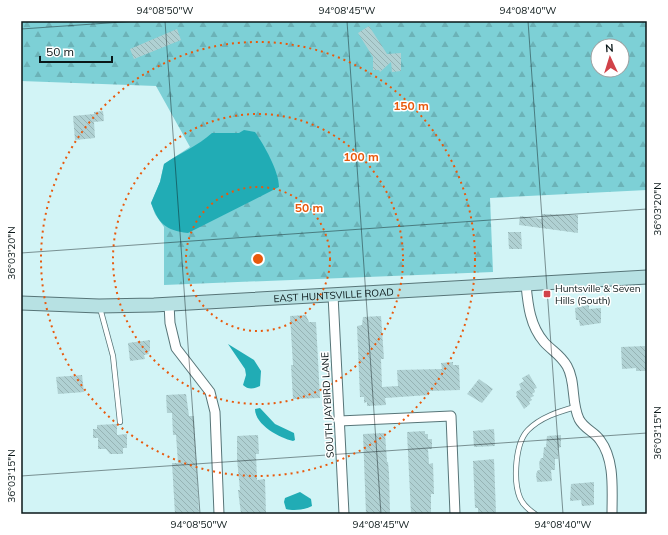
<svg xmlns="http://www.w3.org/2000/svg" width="668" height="535" viewBox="0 0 668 535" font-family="Mulish,sans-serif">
<defs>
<pattern id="forest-firs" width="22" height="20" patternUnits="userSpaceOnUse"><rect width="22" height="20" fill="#7dd0d6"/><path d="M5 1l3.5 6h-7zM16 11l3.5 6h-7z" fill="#6bb2b7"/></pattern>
<pattern id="building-back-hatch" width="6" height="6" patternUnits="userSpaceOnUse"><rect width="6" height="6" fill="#b0d1d3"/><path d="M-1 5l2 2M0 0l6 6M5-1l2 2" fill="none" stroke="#96b3b4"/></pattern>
</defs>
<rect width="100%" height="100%" fill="#d2f4f6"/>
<path fill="url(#forest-firs)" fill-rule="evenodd" d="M21 21H647V190L490 198 493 272 164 285V227L155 214 151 203 160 182 164 164 190 147 156 86 21 81ZM598 46H622V70H598Z"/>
<g fill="#21acb5">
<path d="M244 130 255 132C264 145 279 171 279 187L188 233C165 230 159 224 151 203L160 182 164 164C180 153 198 146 212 133H239Z"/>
<path d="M228 344 254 360 261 371 260 386C254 389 248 390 243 385L246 375 245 369Z"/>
<path d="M260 408 275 424 294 433 295 440 293 441C280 438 255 425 255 409Z"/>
<path d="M300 492 311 499 312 506C305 510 293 511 286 509L284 502 285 498Z"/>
</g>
<g fill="url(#building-back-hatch)">
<polygon points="369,26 387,54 401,53 401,71 392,72 391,62 380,72 379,70 373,70 373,57 358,33"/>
<polygon points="177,29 181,40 134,59 130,49"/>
<polygon points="103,111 104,121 94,122 95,138 75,140 73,116 94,114 94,112"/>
<polygon points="542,214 578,215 578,233 519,225 520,216 542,219"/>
<polygon points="508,232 521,232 522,249 509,249"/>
<polygon points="589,305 589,309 601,308 601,323 580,326 579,320 576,320 575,308"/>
<polygon points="306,315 309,322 316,322 320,398 293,399 291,365 293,365 290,316"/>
<polygon points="381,316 384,359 381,359 382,387 398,386 397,370 442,369 441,363 453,362 453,365 459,365 460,390 429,391 429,395 385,398 386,405 367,406 367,402 364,403 364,397 360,397 357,326 362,325 363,317"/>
<polygon points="150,340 150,351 148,352 149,354 144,355 145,359 130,361 128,343"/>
<polygon points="645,346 647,371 636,371 636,368 622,369 621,347"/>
<polygon points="529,374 537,388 534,389 535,392 532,394 534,396 530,398 532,400 529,402 530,404 524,409 516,396 517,395 516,392 521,389 519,384 524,381 522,378"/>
<polygon points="82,375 84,392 58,394 56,377"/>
<polygon points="479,379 493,389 482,403 467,394"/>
<polygon points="186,394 189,416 194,416 199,514 175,514 172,463 178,463 176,435 173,435 172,413 167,413 166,395"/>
<polygon points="117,424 117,435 127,434 127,448 123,448 123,454 110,454 106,449 98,449 98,438 93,438 93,429 97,429 97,425"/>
<polygon points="494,429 495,446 474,447 473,431"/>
<polygon points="425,431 425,434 428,434 428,439 432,439 432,449 428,449 429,464 433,463 434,494 431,494 431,514 411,514 407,432"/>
<polygon points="385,433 387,462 388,462 389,473 390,514 366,514 363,434"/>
<polygon points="258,435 259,454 256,454 257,480 265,479 266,514 241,514 238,490 240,490 237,459 237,436"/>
<polygon points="561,435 561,447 558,448 558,459 555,459 555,470 551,470 552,481 537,482 536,474 538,470 540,470 539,463 541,458 543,458 544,447 546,447 547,436"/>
<polygon points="494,459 496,513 478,514 478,508 475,508 473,461"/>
<polygon points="594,482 594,505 582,506 581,500 570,501 571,484"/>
</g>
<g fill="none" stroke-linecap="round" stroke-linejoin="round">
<g stroke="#577578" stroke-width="6">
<g id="lane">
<polyline points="100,308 113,356 120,422"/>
<path d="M535 514C529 510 523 505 520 498 513 481 515 443 528 430 541 417 558 412 575 407"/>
</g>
</g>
<g stroke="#577578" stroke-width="11">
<g id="street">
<path d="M526 285C528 305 530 326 544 342 552 351 560 354 567 366 576 382 571 402 579 419 584 429 595 432 600 440 615 460 612 490 612 514"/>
<polyline points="333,295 344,514"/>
<polyline points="169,304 170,323 176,348 210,392 215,412 219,514"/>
<polyline points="339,421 451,416 455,514"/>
</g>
</g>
<g stroke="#577578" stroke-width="15">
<g id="secondary">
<path id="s1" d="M21 303 99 306 154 305 647 277"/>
</g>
</g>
<use href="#lane" stroke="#fff" stroke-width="4.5"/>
<use href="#street" stroke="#fff" stroke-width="9"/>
<use href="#secondary" stroke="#b7e1e3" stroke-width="13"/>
</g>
<path fill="none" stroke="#0a1718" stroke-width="1" stroke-opacity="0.45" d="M165 21 200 514M347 21 381 514M528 21 563 514M21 29 137 21M21 253 647 209M21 476 647 433"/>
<g fill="none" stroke="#e8590c" stroke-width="2" stroke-dasharray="2 4">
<circle cx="258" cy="259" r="72"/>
<circle cx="258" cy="259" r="145"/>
<circle cx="258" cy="259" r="217"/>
</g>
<rect fill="#d14249" stroke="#fff" stroke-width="1.5" x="543" y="290" width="8" height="8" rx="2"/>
<g text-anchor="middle" stroke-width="3" stroke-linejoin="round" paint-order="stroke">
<g font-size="10" fill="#0a1718" stroke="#fff" text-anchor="start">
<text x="555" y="292">Huntsville &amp; Seven<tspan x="555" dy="12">Hills (South)</tspan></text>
</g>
<g font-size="10" fill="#0a1718" stroke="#fff">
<text dy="4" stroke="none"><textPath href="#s1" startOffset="313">EAST HUNTSVILLE ROAD</textPath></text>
<text transform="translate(327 405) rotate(-93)" y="4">SOUTH JAYBIRD LANE</text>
</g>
</g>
<circle cx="258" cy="259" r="6" fill="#e8590c" stroke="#fff" stroke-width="2"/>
<g font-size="12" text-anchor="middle" font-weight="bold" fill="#e8590c" stroke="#fff" stroke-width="3" stroke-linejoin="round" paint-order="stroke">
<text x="411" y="110">150 m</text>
<text x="361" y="161">100 m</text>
<text x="309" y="212">50 m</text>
</g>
<rect width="668" height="535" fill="none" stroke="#ffffff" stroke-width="44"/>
<g transform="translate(610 58) rotate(356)"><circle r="19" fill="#ffffff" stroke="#9da2a3"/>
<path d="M0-3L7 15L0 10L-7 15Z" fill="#d14249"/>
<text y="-6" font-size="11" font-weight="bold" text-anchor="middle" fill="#0a1718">N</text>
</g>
<path d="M40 56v6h72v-6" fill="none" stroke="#0a1718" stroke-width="2"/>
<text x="46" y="56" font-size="12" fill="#0a1718" stroke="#ffffff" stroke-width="3" paint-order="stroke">50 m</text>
<rect x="22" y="22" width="624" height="491" fill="none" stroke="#0a1718" stroke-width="1.5"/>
<g font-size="10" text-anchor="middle" fill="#0a1718">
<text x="165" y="14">94°08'50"W</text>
<text x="347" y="14">94°08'45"W</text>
<text x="528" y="14">94°08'40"W</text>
<text transform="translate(657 209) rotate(-90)" y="4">36°03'20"N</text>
<text transform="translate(11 253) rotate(-90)" y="4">36°03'20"N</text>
<text transform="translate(657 433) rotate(-90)" y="4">36°03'15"N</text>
<text transform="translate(11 476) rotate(-90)" y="4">36°03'15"N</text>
<text x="199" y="528">94°08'50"W</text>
<text x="381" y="528">94°08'45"W</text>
<text x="563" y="528">94°08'40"W</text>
</g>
</svg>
